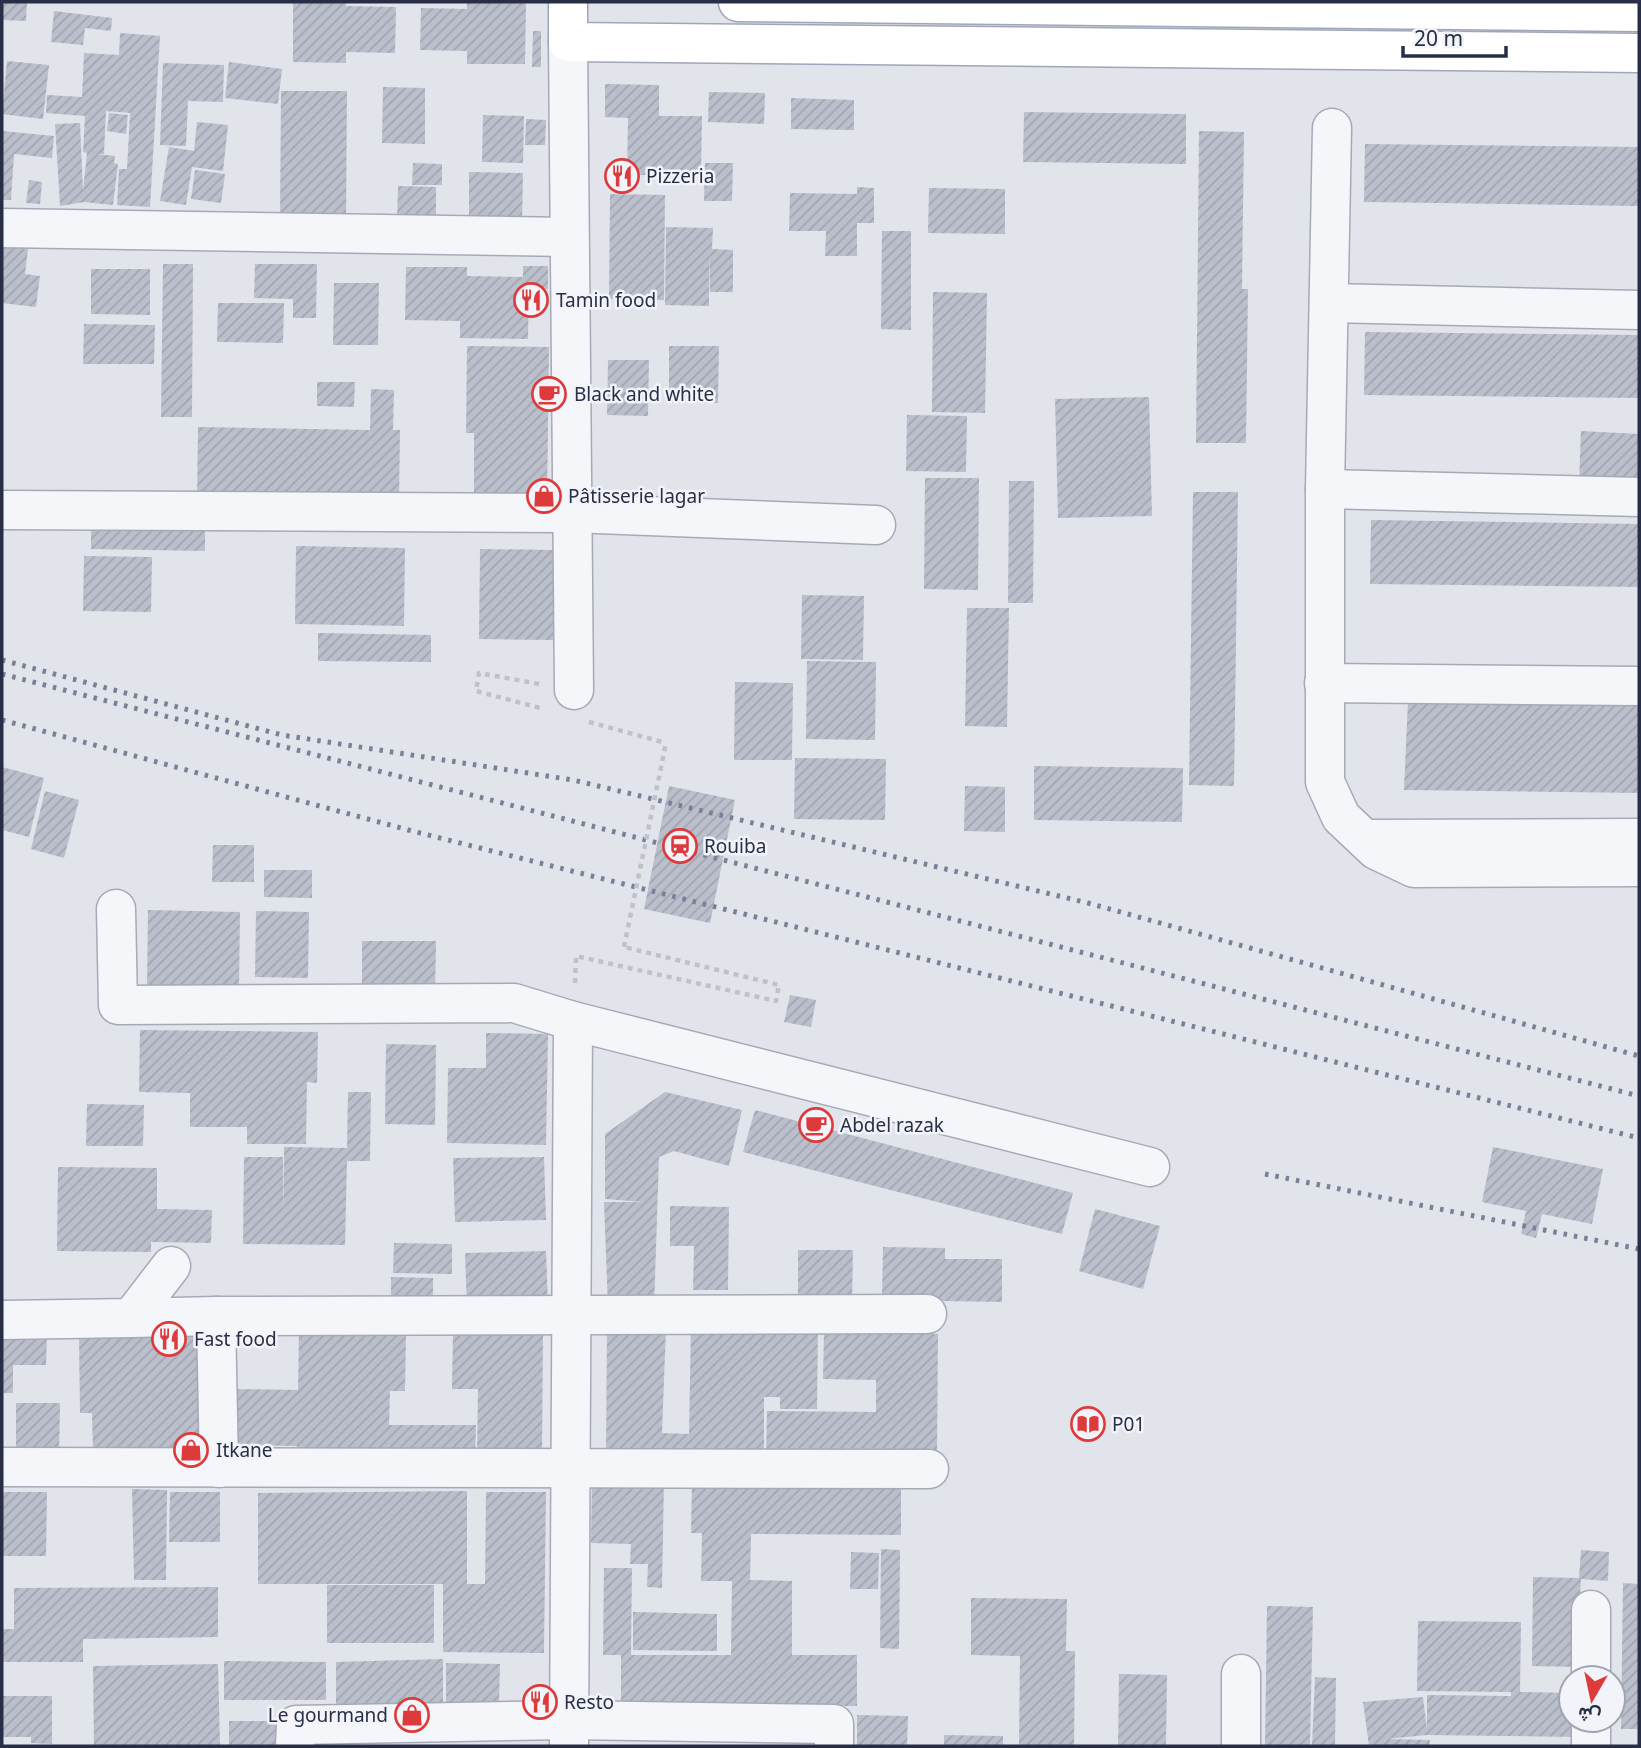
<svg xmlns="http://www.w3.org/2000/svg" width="1641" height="1748" viewBox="0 0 1641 1748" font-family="'Noto Sans',Vazirmatn,sans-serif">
<defs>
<pattern id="building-hatch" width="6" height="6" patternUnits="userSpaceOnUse" patternTransform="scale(1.75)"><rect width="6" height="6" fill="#bbbfcc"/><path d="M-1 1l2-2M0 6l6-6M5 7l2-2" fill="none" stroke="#a1a4b1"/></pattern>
</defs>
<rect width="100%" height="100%" fill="#e2e4ec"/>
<g fill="url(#building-hatch)">
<polygon points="2,2 27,2 26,21 2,20"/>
<polygon points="293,2 346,2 346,6 396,7 395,53 346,52 346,63 293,62"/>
<polygon points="467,2 526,2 525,64 467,64 467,51 420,50 421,8 467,9"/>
<polygon points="54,11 112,18 111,31 85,28 83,45 51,42"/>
<polygon points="533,31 541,31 541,67 532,67"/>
<polygon points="120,33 160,36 150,207 117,205 119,169 127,169 130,113 106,111 104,154 96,154 115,156 114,163 118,164 113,205 84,202 60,206 55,124 80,123 83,191 87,153 83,152 85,116 46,113 47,95 82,97 84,53 119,55"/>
<polygon points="7,61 49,65 43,119 2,114"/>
<polygon points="229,62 282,69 278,104 225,98"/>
<polygon points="163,63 224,65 223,102 188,101 186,146 160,145"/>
<polygon points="605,84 659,85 659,116 702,116 701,175 627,175 628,118 605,117"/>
<polygon points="383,87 425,88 425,144 382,143"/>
<polygon points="281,91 347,91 346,224 280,223"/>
<polygon points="709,92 765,93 764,124 708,122"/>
<polygon points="791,98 854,100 854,130 791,129"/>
<polygon points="1024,112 1186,114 1186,164 1023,162"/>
<polygon points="109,113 128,115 126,134 107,131"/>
<polygon points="483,115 524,116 523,163 482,162"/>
<polygon points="526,119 546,120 545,145 525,145"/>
<polygon points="197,122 228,125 223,171 192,167 186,205 160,201 169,147 194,151"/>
<polygon points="2,131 54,136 52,158 14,154 11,200 2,200"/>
<polygon points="1199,131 1244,132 1242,289 1248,289 1246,443 1196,443"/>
<polygon points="1365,144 1639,147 1639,206 1364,202"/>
<polygon points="413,163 442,164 442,185 412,185"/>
<polygon points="705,163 733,163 732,201 704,201"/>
<polygon points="195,170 225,174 221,203 191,199"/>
<polygon points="469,172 523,173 522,224 469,224"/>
<polygon points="29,180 42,182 40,204 26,203"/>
<polygon points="398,186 436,187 436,223 397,222"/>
<polygon points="857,187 874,188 874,223 857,223 857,256 825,256 826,231 789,231 790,193 857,194"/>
<polygon points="929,188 1005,189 1005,234 928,233"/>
<polygon points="610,194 665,195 664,300 609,299"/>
<polygon points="666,227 713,228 712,249 733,250 733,292 710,292 709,251 709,306 665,305"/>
<polygon points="882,231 911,231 911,330 881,329"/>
<polygon points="2,246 28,249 25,274 40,276 36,307 2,303"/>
<polygon points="163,264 193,264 192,417 161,417"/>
<polygon points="255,264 317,264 316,318 293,318 293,299 254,298"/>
<polygon points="523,266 548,266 548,289 529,289 528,339 460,338 460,321 405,320 406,267 467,267 467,276 523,277"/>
<polygon points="91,269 150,269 150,315 91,314"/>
<polygon points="334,283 379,283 378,345 333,345"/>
<polygon points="933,292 987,293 985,413 932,412"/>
<polygon points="218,303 284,303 283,343 217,342"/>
<polygon points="84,324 155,325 154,364 83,364"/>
<polygon points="1365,332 1639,335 1639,398 1364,395"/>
<polygon points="467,346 549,347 547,503 474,502 474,433 466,433"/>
<polygon points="669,346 719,346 718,403 669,403"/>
<polygon points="608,360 649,360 648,416 607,415"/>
<polygon points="317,382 355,382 354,407 317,406"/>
<polygon points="371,389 394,390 393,430 400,430 399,504 197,503 198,427 370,430"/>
<polygon points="1149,397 1152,516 1058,518 1055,399"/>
<polygon points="907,415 967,416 966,472 906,471"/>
<polygon points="1581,431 1639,434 1639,486 1579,484"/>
<polygon points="925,478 979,478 978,590 924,589"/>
<polygon points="1009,481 1034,481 1033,603 1008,603"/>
<polygon points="1193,492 1238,492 1234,786 1189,785"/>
<polygon points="91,517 205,519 205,551 91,549"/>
<polygon points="1371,520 1639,524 1639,587 1370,584"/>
<polygon points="296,546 405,548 404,626 295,624"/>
<polygon points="480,549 555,550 553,640 479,639"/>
<polygon points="84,556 152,557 151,612 83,611"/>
<polygon points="802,595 864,596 863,660 801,659"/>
<polygon points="967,608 1009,608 1007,727 965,726"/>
<polygon points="318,633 431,635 431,662 318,661"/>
<polygon points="807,661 876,662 875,740 806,739"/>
<polygon points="1639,676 1639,793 1404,790 1408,700"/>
<polygon points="735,682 793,683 792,760 734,760"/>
<polygon points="795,758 886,759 885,820 794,819"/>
<polygon points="1034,766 1183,768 1182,822 1034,820"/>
<polygon points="2,767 44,778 29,837 2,830"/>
<polygon points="669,786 735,800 710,923 644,909"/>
<polygon points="965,786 1005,787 1005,832 964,831"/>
<polygon points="45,791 79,800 64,858 31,849"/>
<polygon points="213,845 254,845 254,882 212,882"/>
<polygon points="264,870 312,870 312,898 264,897"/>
<polygon points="148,910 240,912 239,989 147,987"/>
<polygon points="256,911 309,912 308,978 255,977"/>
<polygon points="362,941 436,941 435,992 362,991"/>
<polygon points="790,995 816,1000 811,1027 784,1022"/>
<polygon points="140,1030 318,1032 317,1083 307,1082 306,1144 247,1144 247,1127 190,1127 190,1093 139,1092"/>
<polygon points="486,1033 548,1034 546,1145 447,1143 448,1068 486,1068"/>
<polygon points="386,1044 436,1045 435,1125 385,1124"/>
<polygon points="348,1092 371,1092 370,1161 347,1161 345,1245 243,1244 244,1157 283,1157 284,1217 284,1147 347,1148"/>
<polygon points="665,1092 742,1110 729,1166 674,1151 659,1157 654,1309 608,1308 604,1202 644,1202 605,1199 605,1134"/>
<polygon points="87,1104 144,1105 143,1146 86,1146"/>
<polygon points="755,1110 1073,1193 1062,1234 743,1152"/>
<polygon points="1493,1147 1603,1169 1592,1224 1542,1214 1536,1238 1521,1234 1526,1211 1482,1202"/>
<polygon points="544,1157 546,1220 455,1222 453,1158"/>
<polygon points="58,1167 157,1168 157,1209 212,1210 211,1243 151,1242 151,1252 57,1251"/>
<polygon points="670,1206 729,1207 728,1290 693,1290 694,1246 670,1246"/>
<polygon points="1095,1209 1160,1226 1143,1289 1079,1271"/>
<polygon points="394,1243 452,1244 452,1274 393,1273"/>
<polygon points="883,1247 945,1248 945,1259 1002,1259 1002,1302 882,1300"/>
<polygon points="798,1250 853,1250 852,1306 798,1305"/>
<polygon points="546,1251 548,1307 467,1309 465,1253"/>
<polygon points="391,1277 433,1278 433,1309 391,1308"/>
<polygon points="691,1324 818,1325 817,1409 780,1409 780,1397 764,1397 764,1458 606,1454 607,1327 666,1327 662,1433 689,1434"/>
<polygon points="453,1332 543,1333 542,1457 477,1457 478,1389 452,1389"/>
<polygon points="824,1332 938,1334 937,1456 766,1454 767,1411 876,1412 876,1380 823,1379"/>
<polygon points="299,1333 406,1334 405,1391 390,1391 389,1425 476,1425 475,1458 297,1456 297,1446 232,1445 232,1389 298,1390"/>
<polygon points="2,1334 47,1335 46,1365 13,1365 13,1393 2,1393"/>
<polygon points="204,1335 204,1449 93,1450 92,1413 80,1413 79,1336"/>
<polygon points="16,1403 60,1403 59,1454 16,1454"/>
<polygon points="592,1481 664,1483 662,1588 647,1587 648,1564 630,1564 631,1544 591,1543"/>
<polygon points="692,1483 901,1485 901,1535 751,1534 750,1580 792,1581 792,1655 857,1655 857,1706 621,1706 621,1655 603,1655 604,1568 632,1568 631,1655 731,1655 732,1581 701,1581 702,1533 691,1533"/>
<polygon points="132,1489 167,1490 166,1580 134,1580"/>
<polygon points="467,1491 467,1584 485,1584 486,1492 546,1492 544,1653 443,1652 443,1584 258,1584 258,1493"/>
<polygon points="2,1492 47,1492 46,1556 2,1556"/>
<polygon points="170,1492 220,1492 220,1542 169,1542"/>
<polygon points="881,1549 900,1550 899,1649 880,1648"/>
<polygon points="1581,1550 1609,1552 1608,1581 1581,1579 1576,1667 1532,1666 1533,1577 1579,1578"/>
<polygon points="851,1552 879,1553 878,1589 850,1589"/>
<polygon points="1623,1583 1639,1584 1639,1729 1621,1729"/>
<rect x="327" y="1585" width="107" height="58"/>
<polygon points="218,1587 218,1637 83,1639 83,1662 2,1662 2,1629 14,1629 14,1588"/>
<polygon points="971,1598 1067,1599 1066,1651 1075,1651 1074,1746 1019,1746 1020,1656 971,1655"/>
<polygon points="1267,1606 1313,1607 1310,1746 1265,1746"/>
<polygon points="633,1612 717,1614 717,1651 633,1650"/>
<polygon points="1418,1621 1521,1622 1520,1692 1571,1693 1571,1720 1580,1720 1580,1737 1427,1735 1387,1739 1430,1740 1429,1746 1369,1746 1363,1702 1423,1697 1427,1729 1427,1695 1511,1696 1511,1692 1417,1691"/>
<polygon points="443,1659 443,1715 336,1714 336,1662"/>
<polygon points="224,1661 326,1662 326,1700 224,1700"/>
<polygon points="446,1663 500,1664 499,1704 446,1705"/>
<polygon points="218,1664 220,1746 94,1746 93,1666"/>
<polygon points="1119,1674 1167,1675 1166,1746 1118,1746"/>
<polygon points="1315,1677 1336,1678 1335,1746 1312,1746"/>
<polygon points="2,1696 52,1696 52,1744 31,1743 31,1737 2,1737"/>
<polygon points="857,1715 908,1716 907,1746 857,1746"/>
<rect x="229" y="1721" width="55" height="25"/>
<polygon points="944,1735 1003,1736 1003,1746 944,1746"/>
</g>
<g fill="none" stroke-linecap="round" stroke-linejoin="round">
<g stroke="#a6aab7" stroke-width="41">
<g id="minor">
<polyline points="568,42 574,690"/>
<polyline points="1332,128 1325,489 1325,782 1341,817 1376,850 1414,868 1639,867"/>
<polyline points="2,228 569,237"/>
<polyline points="1329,303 1639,310"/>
<polyline points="1325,489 1639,497"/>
<polyline points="2,510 571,513 876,525"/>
<polyline points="1324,683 1639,686"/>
<polyline points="1365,839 1639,838"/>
<polyline points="116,909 118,1005 514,1003 573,1021 1150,1167"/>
<polyline points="216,1316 927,1314"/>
<polyline points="131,1318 216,1316 219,1468"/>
<polyline points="2,1320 131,1318 171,1266"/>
<polyline points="2,1467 929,1469"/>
<polyline points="1591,1610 1591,1678"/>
<polyline points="1591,1720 1591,1746"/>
<polyline points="295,1746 296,1725 569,1720 834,1724 834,1746"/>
<polyline points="569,1746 573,1021"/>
<polyline points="1241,1746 1241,1674"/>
</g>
</g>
<g stroke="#9fa6b9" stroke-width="41">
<g id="major">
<polyline points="568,2 568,42 1639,53"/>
<polyline points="738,2 1639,12"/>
</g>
</g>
<g stroke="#c0c2ca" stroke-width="4.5" stroke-dasharray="5 5" stroke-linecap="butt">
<polyline points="539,684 479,673 476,691 544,709"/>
<polyline points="589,722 666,743"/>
<polyline points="575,983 576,956 776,1001 779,985 624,947"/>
</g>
<use href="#minor" stroke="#f5f6f9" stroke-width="38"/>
<use href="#major" stroke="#fff" stroke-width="38"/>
<g stroke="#798097" stroke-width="5" stroke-dasharray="3.5 7" stroke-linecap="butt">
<polyline points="2,660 282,735 573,780 1088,903 1639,1056"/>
<polyline points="2,674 1639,1096"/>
<polyline points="2,720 412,831 1639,1138"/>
<polyline points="1265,1174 1639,1249"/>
</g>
<polyline stroke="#c0c2ca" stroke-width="4.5" stroke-dasharray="5 5" stroke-linecap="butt" points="624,947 666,743"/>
</g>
<defs>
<g id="restaurant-ring" transform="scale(1.75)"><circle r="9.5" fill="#f2f4f9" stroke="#dd3a3c" stroke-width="1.5"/><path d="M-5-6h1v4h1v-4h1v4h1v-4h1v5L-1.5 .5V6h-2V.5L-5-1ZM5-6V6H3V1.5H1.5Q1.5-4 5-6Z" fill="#dd3a3c"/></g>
<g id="cafe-ring" transform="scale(1.75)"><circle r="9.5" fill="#f2f4f9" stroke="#dd3a3c" stroke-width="1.5"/><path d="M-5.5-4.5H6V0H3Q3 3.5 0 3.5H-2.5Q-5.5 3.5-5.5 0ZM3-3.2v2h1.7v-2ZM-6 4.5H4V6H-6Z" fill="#dd3a3c"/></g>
<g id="shop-ring" transform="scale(1.75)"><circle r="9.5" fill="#f2f4f9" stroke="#dd3a3c" stroke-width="1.5"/><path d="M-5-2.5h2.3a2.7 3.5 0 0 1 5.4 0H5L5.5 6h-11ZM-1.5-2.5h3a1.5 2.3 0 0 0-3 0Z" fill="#dd3a3c"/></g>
<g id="station-ring" transform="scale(1.75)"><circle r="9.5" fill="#f2f4f9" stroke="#dd3a3c" stroke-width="1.5"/><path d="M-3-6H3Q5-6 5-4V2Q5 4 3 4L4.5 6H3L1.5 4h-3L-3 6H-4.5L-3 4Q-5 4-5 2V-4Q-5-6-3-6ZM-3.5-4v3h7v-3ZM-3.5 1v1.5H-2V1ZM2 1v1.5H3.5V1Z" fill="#dd3a3c"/></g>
<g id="library-ring" transform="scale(1.75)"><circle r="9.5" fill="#f2f4f9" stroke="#dd3a3c" stroke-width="1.5"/><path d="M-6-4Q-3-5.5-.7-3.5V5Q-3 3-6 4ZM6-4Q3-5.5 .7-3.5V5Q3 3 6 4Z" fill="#dd3a3c"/></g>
</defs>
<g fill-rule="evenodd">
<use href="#restaurant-ring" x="622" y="176"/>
<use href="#restaurant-ring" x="531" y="300"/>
<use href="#cafe-ring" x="549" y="394"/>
<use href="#shop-ring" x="544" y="496"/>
<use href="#station-ring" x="680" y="846"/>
<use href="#cafe-ring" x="816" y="1125"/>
<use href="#restaurant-ring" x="169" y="1339"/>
<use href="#library-ring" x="1088" y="1424"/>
<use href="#shop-ring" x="191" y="1450"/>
<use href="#restaurant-ring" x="540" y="1702"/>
<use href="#shop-ring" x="412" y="1715"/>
</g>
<g text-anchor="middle" stroke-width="5" stroke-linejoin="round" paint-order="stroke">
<g font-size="19" fill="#282e46" stroke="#f2f4f9" text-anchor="start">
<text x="646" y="183">Pizzeria</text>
<text x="556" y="307">Tamin food</text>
<text x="574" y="401">Black and white</text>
<text x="568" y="503">Pâtisserie lagar</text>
<text x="704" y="853">Rouiba</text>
<text x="840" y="1132">Abdel razak</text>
<text x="194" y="1346">Fast food</text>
<text x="1112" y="1431">P01</text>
<text x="216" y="1457">Itkane</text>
<text x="564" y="1709">Resto</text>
<text x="388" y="1722" text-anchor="end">Le gourmand</text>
</g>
</g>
<rect width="1641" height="1748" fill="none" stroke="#282e46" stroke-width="7"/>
<g transform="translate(1592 1699) rotate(189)"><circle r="33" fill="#f2f4f9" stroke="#a1a5b1" stroke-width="2"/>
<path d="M0-5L12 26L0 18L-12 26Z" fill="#dd3a3c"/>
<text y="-10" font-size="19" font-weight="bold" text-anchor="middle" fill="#282e46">ش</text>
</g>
<path d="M1403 46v10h103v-10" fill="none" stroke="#282e46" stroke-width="3.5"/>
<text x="1414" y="46" font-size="21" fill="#282e46" stroke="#f2f4f9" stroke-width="5" paint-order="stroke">20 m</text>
</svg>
